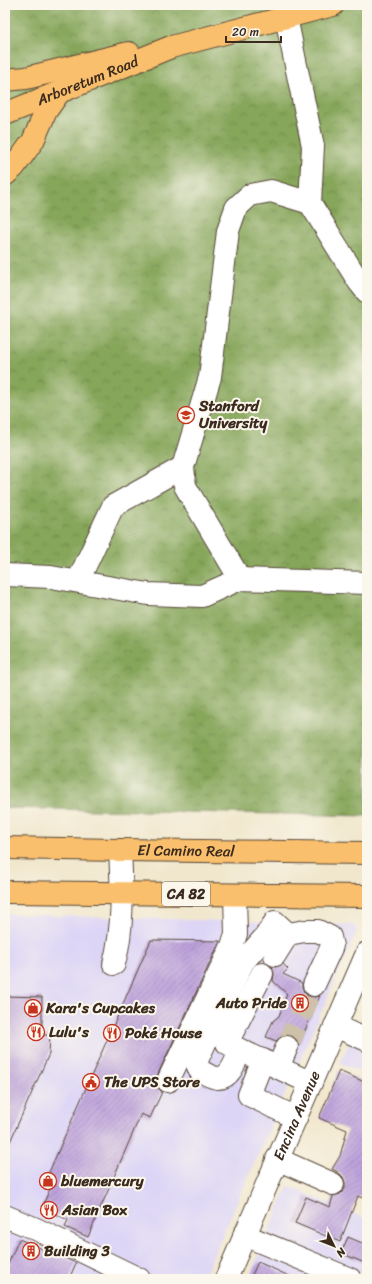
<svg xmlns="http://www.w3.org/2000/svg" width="372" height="1284" viewBox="0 0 372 1284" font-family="Sriracha,sans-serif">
<defs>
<pattern id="forest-crowns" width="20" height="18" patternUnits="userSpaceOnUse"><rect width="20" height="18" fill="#86a65a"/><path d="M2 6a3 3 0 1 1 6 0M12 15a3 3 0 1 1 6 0" fill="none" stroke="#6f874a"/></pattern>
<pattern id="building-hatch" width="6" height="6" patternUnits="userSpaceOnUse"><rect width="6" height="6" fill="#bda2dc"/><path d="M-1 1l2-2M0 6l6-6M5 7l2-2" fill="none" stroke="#9b84b2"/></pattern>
</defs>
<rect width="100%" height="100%" fill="#fbf7ec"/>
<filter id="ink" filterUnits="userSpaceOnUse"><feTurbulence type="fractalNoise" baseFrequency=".025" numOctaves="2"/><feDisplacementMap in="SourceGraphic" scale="8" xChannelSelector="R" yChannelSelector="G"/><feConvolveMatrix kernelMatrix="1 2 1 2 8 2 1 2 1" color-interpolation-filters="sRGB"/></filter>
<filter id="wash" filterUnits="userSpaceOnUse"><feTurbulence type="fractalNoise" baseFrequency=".012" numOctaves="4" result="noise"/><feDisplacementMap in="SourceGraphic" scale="16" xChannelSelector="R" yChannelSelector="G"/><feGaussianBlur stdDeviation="0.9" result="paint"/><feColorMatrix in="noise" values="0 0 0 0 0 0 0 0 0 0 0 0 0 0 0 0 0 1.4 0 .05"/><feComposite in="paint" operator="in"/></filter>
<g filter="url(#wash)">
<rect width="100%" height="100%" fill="#f1e7cd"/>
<g fill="#ddd5f6">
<polygon points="5,914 354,925 357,931 203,1279 5,1279"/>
<polygon points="367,1008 367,1075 340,1063"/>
<polygon points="288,1186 367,1219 367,1279 248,1279"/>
</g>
<polygon fill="url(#forest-crowns)" stroke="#60683c" points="5,5 367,5 367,816 5,808"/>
<g id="blocks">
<g fill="url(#building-hatch)">
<polygon points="151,940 220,941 157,1076 156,1082 158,1088 162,1092 150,1118 141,1114 88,1237 65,1227 68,1220 42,1207 53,1182 46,1179"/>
<polygon points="283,964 288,969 283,974 302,983 302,987 304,992 308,996 315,997 320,996 299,1044 297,1039 292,1035 285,1035 280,1037 276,1041 266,1037 273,1021 279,1016 287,994 273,981 274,974 272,967 275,967"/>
<polygon points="5,996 42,997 42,1035 50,1035 49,1054 5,1153"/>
<polygon points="339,1071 367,1083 367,1200 358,1196 340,1242 295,1223 306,1197 330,1207 333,1196 340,1194 345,1189 345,1182 343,1177 338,1172 332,1169 340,1156 347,1130 319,1118"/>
<polygon points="348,1237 367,1245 367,1264 341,1253"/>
<polygon points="19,1239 76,1263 69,1279 5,1279 5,1271"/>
<polygon points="258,1262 296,1279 250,1279"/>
</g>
</g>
</g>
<g filter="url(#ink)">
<use href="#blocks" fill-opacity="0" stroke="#564638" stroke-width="1"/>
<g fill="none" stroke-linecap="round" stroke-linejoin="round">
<polyline stroke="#cdc1aa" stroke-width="22" stroke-dasharray="22 11" stroke-linecap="butt" points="287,1047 314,985"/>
<g stroke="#564638" stroke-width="24">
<g id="minor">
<polyline points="286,17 298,75 313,146 310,203 359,282 367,292"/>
<polyline points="5,575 51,577 148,594 202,596 240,579 367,583"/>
<polyline points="240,579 185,486 183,467 210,377 228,231 236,208 250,195 271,191 310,203"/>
<polyline points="78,581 113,506 183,467"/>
<path d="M288 934 275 922 265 937 243 962 198 1058 197 1064 200 1071C205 1073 212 1078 218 1078 231 1078 236 1060 240 1050L311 1083"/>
<polyline points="275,955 288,934 305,931 318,931 330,937 332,946 314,985"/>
<path d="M114 964C124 926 122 889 120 850"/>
<polyline points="335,1026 367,1040"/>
<polyline points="240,1050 227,1043 262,974"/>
<polyline points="263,1060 249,1095 296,1118"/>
<polyline points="278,1067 287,1047"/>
<polyline points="168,1081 232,946 236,934 235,895"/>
<polyline points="277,1159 333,1184"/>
<polyline points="5,1216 36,1229 139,1279"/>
<polyline points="244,1235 350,1279"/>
<path id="s1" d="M226 1279 367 953"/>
</g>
</g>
<g stroke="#564638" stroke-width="24">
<g id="major">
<polyline points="5,80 26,78 129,53"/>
<path id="s2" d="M5 114 171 47 333 5"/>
<polyline points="5,175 14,167 33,141 46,111 58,94"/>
<path id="s3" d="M5 848 120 850 367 853"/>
<polyline points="5,892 367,896"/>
</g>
</g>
<use href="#minor" stroke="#fff" stroke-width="22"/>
<use href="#major" stroke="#f9bf6c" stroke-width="22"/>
</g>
</g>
<defs>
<g id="university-ring" transform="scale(0.9)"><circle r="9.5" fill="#fbf7ec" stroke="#c8321e" stroke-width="1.5"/><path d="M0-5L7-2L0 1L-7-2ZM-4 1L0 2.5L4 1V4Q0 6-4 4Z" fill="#c8321e"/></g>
<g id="building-ring" transform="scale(0.9)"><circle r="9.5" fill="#fbf7ec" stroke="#c8321e" stroke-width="1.5"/><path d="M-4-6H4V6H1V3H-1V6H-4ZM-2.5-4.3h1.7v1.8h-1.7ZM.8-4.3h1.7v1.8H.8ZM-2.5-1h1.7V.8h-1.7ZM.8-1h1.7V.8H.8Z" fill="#c8321e"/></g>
<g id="shop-ring" transform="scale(0.9)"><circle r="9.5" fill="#fbf7ec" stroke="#c8321e" stroke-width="1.5"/><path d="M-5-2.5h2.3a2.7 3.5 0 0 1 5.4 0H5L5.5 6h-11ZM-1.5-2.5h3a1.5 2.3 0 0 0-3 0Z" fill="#c8321e"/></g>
<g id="restaurant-ring" transform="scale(0.9)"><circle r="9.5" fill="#fbf7ec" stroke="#c8321e" stroke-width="1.5"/><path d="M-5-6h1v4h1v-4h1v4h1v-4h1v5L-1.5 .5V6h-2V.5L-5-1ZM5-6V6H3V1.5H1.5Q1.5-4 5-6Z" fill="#c8321e"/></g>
<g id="civic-ring" transform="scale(0.9)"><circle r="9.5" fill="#fbf7ec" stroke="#c8321e" stroke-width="1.5"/><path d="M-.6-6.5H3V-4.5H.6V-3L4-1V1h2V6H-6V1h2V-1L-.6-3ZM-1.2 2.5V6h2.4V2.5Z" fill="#c8321e"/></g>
</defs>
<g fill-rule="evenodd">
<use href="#university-ring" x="186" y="415"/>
<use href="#building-ring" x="300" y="1003"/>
<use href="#shop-ring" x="33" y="1008"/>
<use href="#restaurant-ring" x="36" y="1032"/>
<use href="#restaurant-ring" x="112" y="1033"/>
<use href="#civic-ring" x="91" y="1082"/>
<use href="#shop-ring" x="48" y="1181"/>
<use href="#restaurant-ring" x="49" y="1210"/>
<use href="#building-ring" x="31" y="1251"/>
</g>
<g text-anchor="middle" stroke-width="4" stroke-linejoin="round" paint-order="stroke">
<rect fill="#fbf7ec" stroke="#75685c" stroke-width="1" x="162" y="882" width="48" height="24" rx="3"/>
<g font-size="14" font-weight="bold" fill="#3b2a1e">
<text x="186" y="899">CA 82</text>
</g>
<g font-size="15" fill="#3b2a1e" stroke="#fbf7ec">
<text dy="5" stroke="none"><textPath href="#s2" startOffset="89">Arboretum Road</textPath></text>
<text dy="5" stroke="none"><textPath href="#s3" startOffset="181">El Camino Real</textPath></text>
<text dy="5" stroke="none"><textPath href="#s1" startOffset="178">Encina Avenue</textPath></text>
</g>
<g font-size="15" font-weight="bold" fill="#3b2a1e" stroke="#fbf7ec" text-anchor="start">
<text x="199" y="411">Stanford<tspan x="199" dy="17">University</tspan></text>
<text x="287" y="1008" text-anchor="end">Auto Pride</text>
<text x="46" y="1013">Kara's Cupcakes</text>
<text x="49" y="1037">Lulu's</text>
<text x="125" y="1038">Poké House</text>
<text x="104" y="1087">The UPS Store</text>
<text x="61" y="1186">bluemercury</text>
<text x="62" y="1215">Asian Box</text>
<text x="44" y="1256">Building 3</text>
</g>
</g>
<rect width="372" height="1284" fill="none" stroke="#fbf7ec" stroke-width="20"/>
<g transform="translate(334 1246) rotate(133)" stroke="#fbf7ec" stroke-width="3" paint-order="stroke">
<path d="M0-3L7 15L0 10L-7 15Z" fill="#3b2a1e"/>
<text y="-6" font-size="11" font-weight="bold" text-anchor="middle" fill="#3b2a1e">N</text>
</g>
<path d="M226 36v6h55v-6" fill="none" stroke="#3b2a1e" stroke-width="2"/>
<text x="232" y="36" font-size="12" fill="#3b2a1e" stroke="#fbf7ec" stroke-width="3" paint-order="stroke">20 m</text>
</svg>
